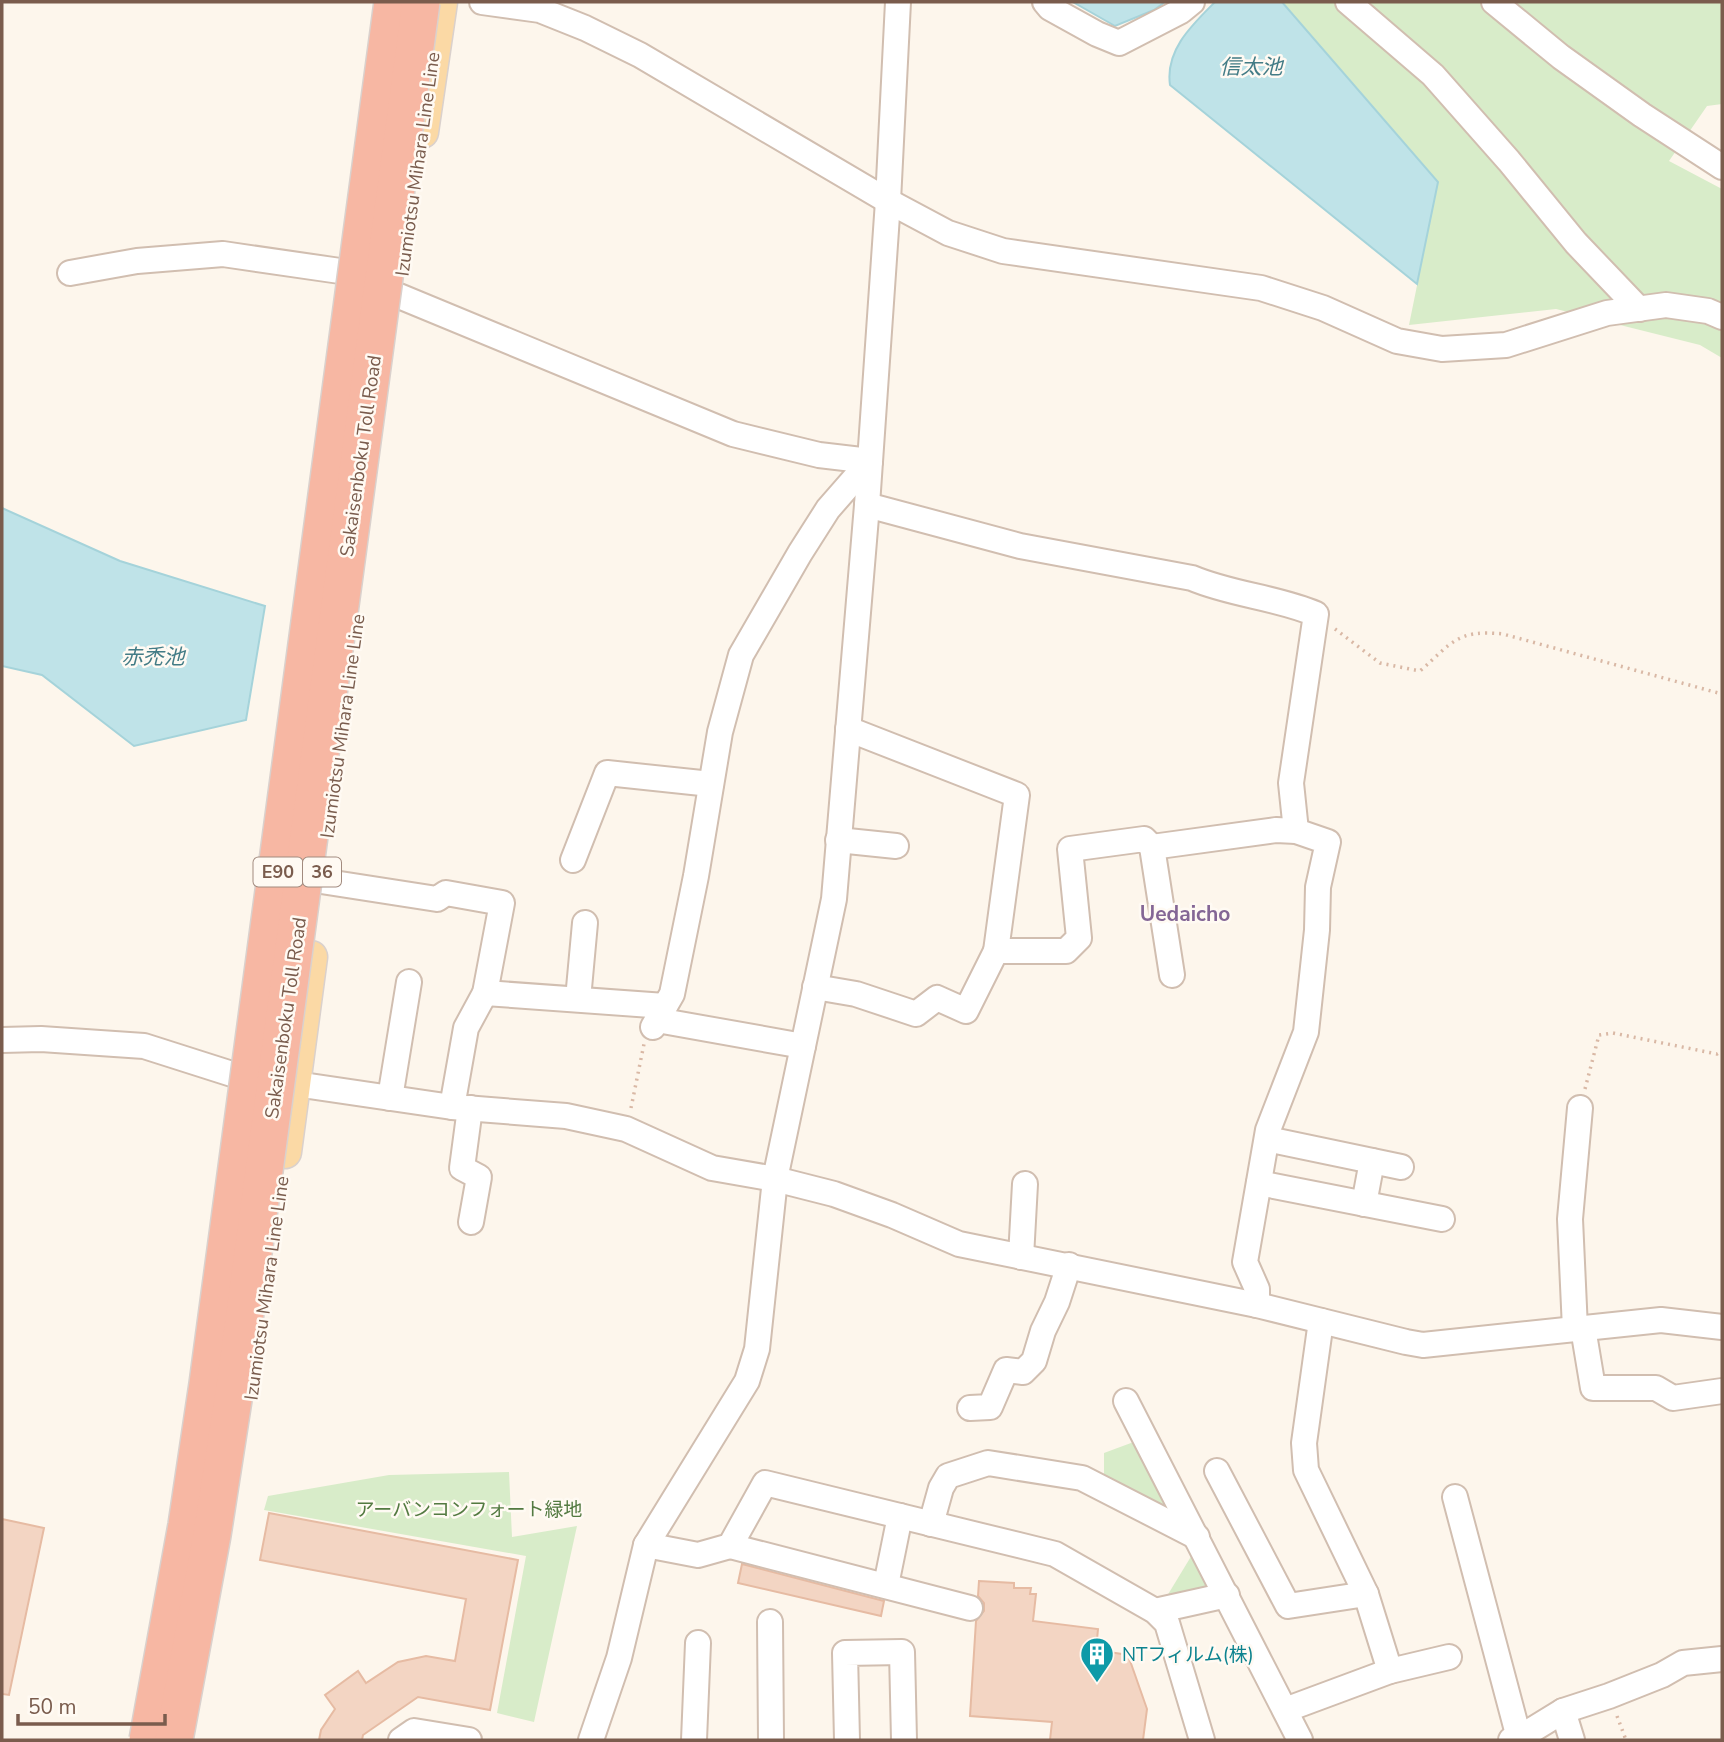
<svg xmlns="http://www.w3.org/2000/svg" width="1724" height="1742" viewBox="0 0 1724 1742" font-family="'Nunito Sans','Noto Sans JP',sans-serif">
<rect width="100%" height="100%" fill="#fdf6ec"/>
<g fill="#d8ecc9">
<polygon points="1282,2 1722,2 1722,104 1707,106 1669,161 1722,189 1722,358 1700,345 1556,309 1409,325 1438,182"/>
<polygon points="1139,1440 1174,1505 1167,1513 1104,1477 1104,1453"/>
<polygon points="509,1472 512,1537 577,1526 534,1722 497,1713 526,1556 264,1510 268,1496 389,1475"/>
<polygon points="1198,1545 1221,1593 1164,1601"/>
</g>
<g fill="#bfe3e8" stroke="#a5d3da" stroke-width="2">
<polygon points="1073,2 1165,2 1154,10 1115,26"/>
<path d="M1215 2H1282L1438 182 1417 284 1170 85C1165 50 1192 25 1215 2Z"/>
<polygon points="2,508 120,561 265,606 246,720 134,746 42,675 2,666"/>
</g>
<g fill="#f3d5c3" stroke="#e6bba3" stroke-width="2">
<polygon points="269,1513 518,1560 490,1710 418,1697 363,1735 362,1740 319,1740 321,1730 335,1709 325,1695 358,1671 366,1683 398,1662 426,1656 455,1661 466,1599 260,1560"/>
<polygon points="2,1519 44,1528 9,1695 2,1694"/>
<polygon points="742,1564 884,1601 881,1616 738,1583"/>
<polygon points="979,1581 1014,1583 1014,1588 1031,1588 1030,1594 1036,1594 1033,1621 1098,1629 1096,1650 1128,1655 1147,1709 1143,1740 1050,1740 1052,1722 970,1716 976,1621 984,1611 984,1603 978,1596"/>
</g>
<g fill="none" stroke-linecap="round" stroke-linejoin="round">
<g stroke="#d1beb0" stroke-width="28">
<g id="minor">
<polyline points="482,2 540,10 585,28 640,55 888,201 948,233 1003,251 1261,288 1323,308 1397,341 1442,349 1506,345 1607,313 1666,305 1708,311 1722,317"/>
<polyline points="1045,2 1050,8 1097,34 1119,43 1181,11 1192,2"/>
<polyline points="1348,2 1433,75 1509,161 1576,243 1639,309"/>
<polyline points="1494,2 1561,57 1642,115 1722,167"/>
<polyline points="70,273 137,261 223,254 340,271"/>
<polyline points="399,296 733,434 819,455 870,461"/>
<path d="M867 505 1020 546 1192 578C1232 595 1276 597 1316 614L1291 783 1296 831"/>
<polyline points="848,729 1017,795 996,951"/>
<polyline points="838,840 896,846"/>
<polyline points="1152,847 1276,830 1296,831 1328,842 1318,887 1317,930 1306,1032 1268,1130 1245,1262 1257,1289 1257,1305"/>
<polyline points="573,860 607,773 711,784"/>
<polyline points="321,881 437,899 446,893 502,903 485,993 466,1028 452,1107"/>
<polyline points="815,987 856,994 916,1014 937,998 966,1011 996,951 1066,951 1079,938 1070,849 1144,839 1152,847 1172,975"/>
<polyline points="485,993 665,1006"/>
<polyline points="578,999 585,923"/>
<polyline points="657,1020 803,1046"/>
<polyline points="653,1027 672,994 696,876 720,732 741,655 800,553 828,509 870,461"/>
<polyline points="2,1040 41,1039 144,1046 235,1075 452,1107 566,1116 626,1129 712,1168 775,1179 834,1194 892,1215 959,1244 1257,1305 1406,1342 1423,1345 1661,1320 1722,1327"/>
<polyline points="390,1098 409,982"/>
<polyline points="470,1108 462,1168 479,1177 471,1222"/>
<polyline points="1267,1139 1401,1167"/>
<polyline points="1259,1183 1442,1219"/>
<polyline points="1364,1204 1372,1161"/>
<polyline points="1021,1257 1025,1184"/>
<polyline points="1321,1321 1304,1443 1306,1470 1366,1594 1390,1671"/>
<polyline points="1583,1328 1593,1388 1656,1388 1673,1398 1722,1391"/>
<polyline points="1575,1329 1570,1219 1580,1108"/>
<polyline points="1126,1401 1300,1740"/>
<polyline points="970,1408 990,1407 1006,1370 1023,1372 1034,1361 1043,1331 1057,1302 1069,1265"/>
<polyline points="1217,1471 1288,1606 1366,1594"/>
<polyline points="1455,1497 1519,1738"/>
<polyline points="931,1524 941,1488 948,1476 988,1463 1082,1478 1197,1537"/>
<polyline points="646,1545 698,1555 730,1546 765,1483 1055,1554 1155,1611 1167,1623 1202,1740"/>
<polyline points="730,1546 970,1608"/>
<polyline points="886,1585 900,1516"/>
<polyline points="1155,1611 1227,1595"/>
<polyline points="770,1622 771,1740"/>
<polyline points="1285,1710 1390,1671 1449,1657"/>
<polyline points="1563,1711 1572,1740"/>
<polyline points="401,1740 414,1731 469,1740"/>
<polyline points="591,1740 619,1658 646,1545 747,1381 757,1349 775,1179 834,899 867,505 888,201 898,2"/>
<polyline points="694,1740 698,1643"/>
<polyline points="847,1740 845,1653 902,1652 904,1740"/>
<polyline points="1511,1740 1519,1738 1563,1711 1609,1696 1662,1675 1683,1663 1722,1659"/>
</g>
</g>
<g stroke="#dad1cd" stroke-width="35">
<g id="major">
<polyline points="422,132 441,2"/>
<polyline points="285,1152 311,957"/>
</g>
</g>
<g stroke="#d9b8a5" stroke-width="3.5" stroke-dasharray="2 5" stroke-linecap="butt">
<path d="M1335 629 1380 663 1420 671C1452 643 1457 629 1503 634L1722 694"/>
<polyline points="1585,1089 1599,1035 1613,1033 1717,1054 1722,1051"/>
<polyline points="631,1108 644,1044"/>
<polyline points="1617,1716 1626,1740"/>
</g>
<use href="#minor" stroke="#fff" stroke-width="24"/>
<use href="#major" stroke="#fbd9a5" stroke-width="32"/>
<g stroke="#dad1cd" stroke-width="40" stroke-linecap="butt">
<g id="highway-bridge">
<polyline points="148,1740 187,1525 208,1384 393,2"/>
<polyline points="174,1740 212,1535 235,1387 421,2"/>
</g>
</g>
<use href="#highway-bridge" stroke="#f7b7a3" stroke-width="37"/>
</g>
<defs>
<g id="building-pin" transform="scale(1.75)"><path d="M0 17L-7.5 6A9.5 9.5 0 1 1 7.5 6Z" fill="#0f9aa8" stroke="#fffaf3"/><path d="M-4-6H4V6H1V3H-1V6H-4ZM-2.5-4.3h1.7v1.8h-1.7ZM.8-4.3h1.7v1.8H.8ZM-2.5-1h1.7V.8h-1.7ZM.8-1h1.7V.8H.8Z" fill="#fff"/></g>
</defs>
<g fill-rule="evenodd">
<use href="#building-pin" x="1097" y="1654"/>
</g>
<g text-anchor="middle" stroke-width="5" stroke-linejoin="round" paint-order="stroke">
<g fill="#fffaf3" stroke="#a28b7f" stroke-width="2">
<rect x="253.5" y="857.5" width="49" height="29" rx="5"/>
<rect x="303" y="857.5" width="38" height="29" rx="5"/>
</g>
<g font-size="18" font-weight="bold" fill="#7a5c4d">
<text x="278" y="878">E90</text>
<text x="322" y="878">36</text>
</g>
<g font-size="19" fill="#7a5c4d" stroke="#fffaf3">
<text transform="translate(417 164) rotate(-82)" y="7">Izumiotsu Mihara Line Line</text>
<text transform="translate(360 456) rotate(-82)" y="7">Sakaisenboku Toll Road</text>
<text transform="translate(342 726) rotate(-82)" y="7">Izumiotsu Mihara Line Line</text>
<text transform="translate(285 1018) rotate(-82)" y="7">Sakaisenboku Toll Road</text>
<text transform="translate(266 1288) rotate(-82)" y="7">Izumiotsu Mihara Line Line</text>
</g>
<g font-size="19" fill="#537a41" stroke="#fffaf3">
<text x="469" y="1516">アーバンコンフォート緑地</text>
</g>
<g font-size="19" fill="#0d838f" stroke="#fffaf3" text-anchor="start">
<text x="1122" y="1661">NTフィルム(株)</text>
</g>
<g font-size="21" font-style="italic" fill="#437c86" stroke="#fffaf3">
<text x="1251" y="74">信太池</text>
<text x="153" y="664">赤禿池</text>
</g>
<g font-size="21" font-weight="bold" fill="#846695" stroke="#fffaf3">
<text x="1185" y="921">Uedaicho</text>
</g>
</g>
<rect width="1724" height="1742" fill="none" stroke="#7a5c4d" stroke-width="7"/>
<path d="M18 1714v10h147v-10" fill="none" stroke="#7a5c4d" stroke-width="3.5"/>
<text x="28" y="1714" font-size="21" fill="#7a5c4d" stroke="#fffaf3" stroke-width="5" paint-order="stroke">50 m</text>
</svg>
